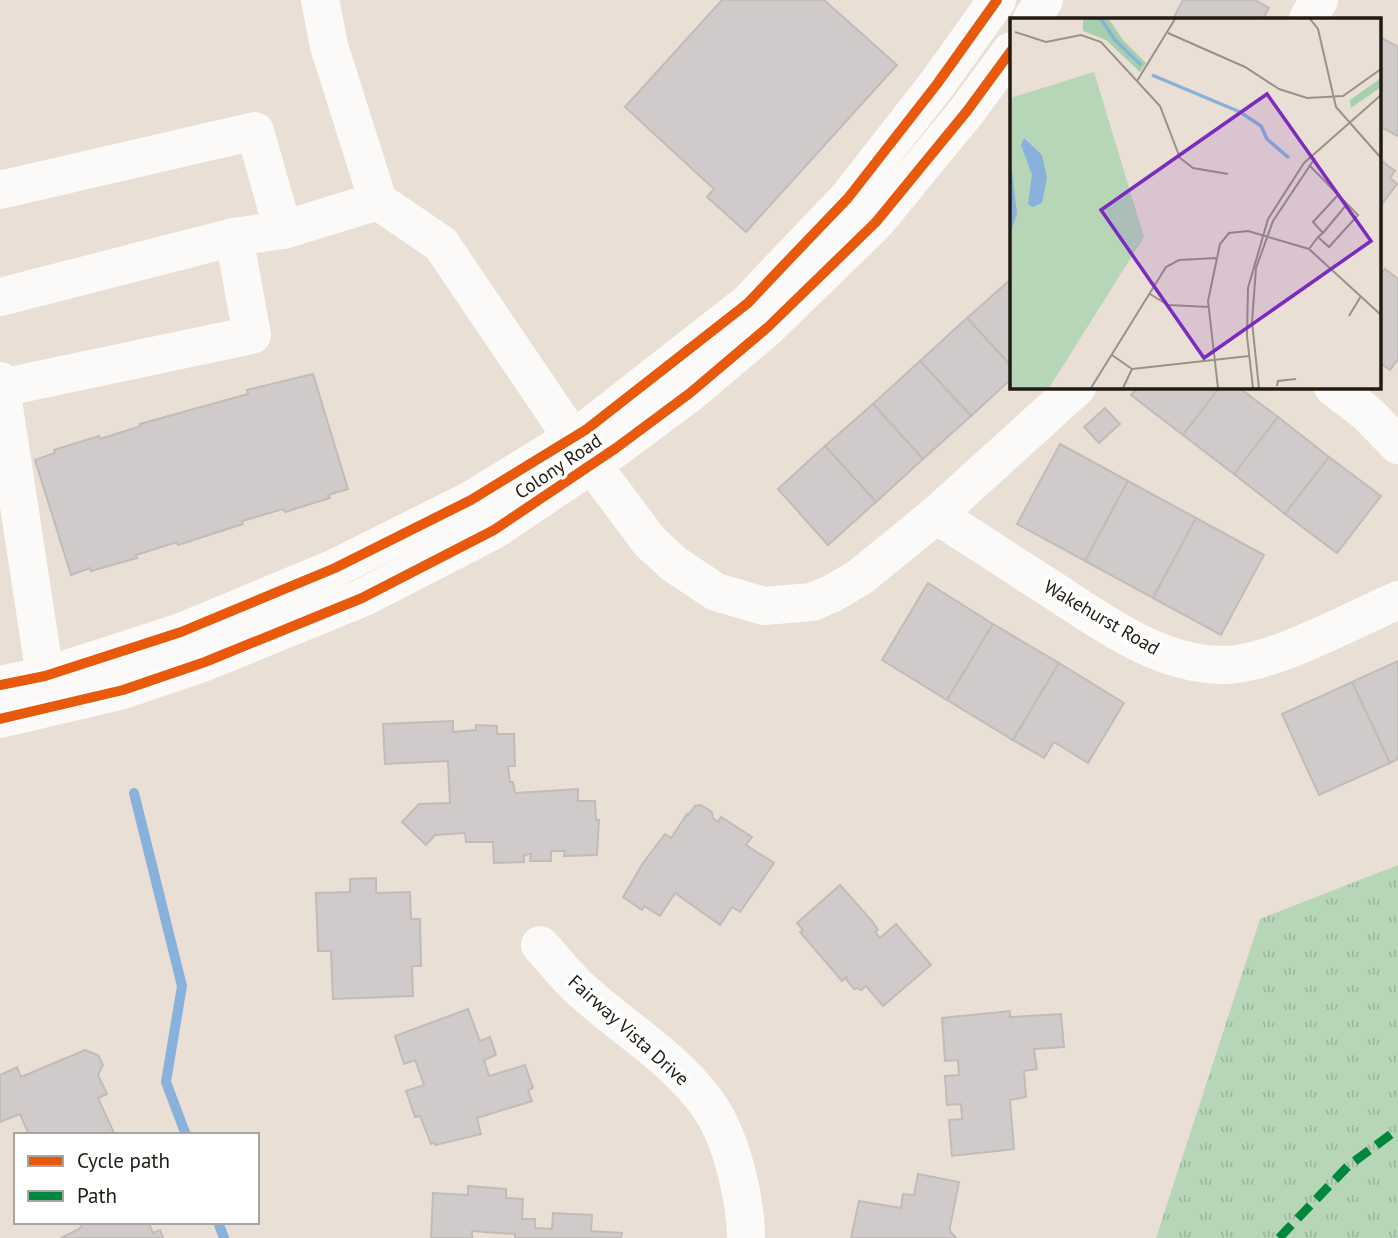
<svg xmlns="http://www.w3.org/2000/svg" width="1398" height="1238" viewBox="0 0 1398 1238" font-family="'PT Sans',sans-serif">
<defs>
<pattern id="grass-tufts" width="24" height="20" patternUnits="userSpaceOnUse" patternTransform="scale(1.75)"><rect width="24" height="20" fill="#b7d6b8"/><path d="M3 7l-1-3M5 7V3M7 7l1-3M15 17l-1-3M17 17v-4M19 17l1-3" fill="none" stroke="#9db79d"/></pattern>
</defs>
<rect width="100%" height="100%" fill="#eadfd4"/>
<polygon fill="url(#grass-tufts)" points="1398,865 1398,1238 1156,1238 1260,919"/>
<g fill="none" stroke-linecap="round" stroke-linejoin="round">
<g stroke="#88b2db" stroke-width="10">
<polyline points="134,793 182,986 166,1082 186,1135"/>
<polyline points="218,1222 224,1238"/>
</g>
</g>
<g fill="#d0caca" stroke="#c1bbba" stroke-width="2">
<polygon points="722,0 824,0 897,65 746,232 707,197 714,189 625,107"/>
<polygon points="1183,0 1255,0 1269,8 1263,19 1173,19"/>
<polygon points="1380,37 1398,47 1398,136 1379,126"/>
<polygon points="1379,159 1395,171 1390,178 1397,184 1379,208"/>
<polygon points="1385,269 1398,279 1398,359 1390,370 1379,362 1379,277"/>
<polygon points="1011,279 1011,366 967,318"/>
<polygon points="967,318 1011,366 1011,379 971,416 920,361"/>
<polygon points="920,361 971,416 923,459 873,404"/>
<polygon points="313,374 348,489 328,495 330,498 285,512 283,509 242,521 243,524 178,545 177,542 136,555 137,558 91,571 90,568 71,575 35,460 55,453 54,450 99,436 100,439 141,426 140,424 248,394 247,390"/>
<polygon points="1138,387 1220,387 1183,435 1131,395"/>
<polygon points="1220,387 1238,387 1278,417 1234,474 1183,435"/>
<polygon points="873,404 923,459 876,502 825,446"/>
<polygon points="1105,408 1120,424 1099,443 1084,427"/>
<polygon points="1278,417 1329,457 1285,514 1234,474"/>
<polygon points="1060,444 1128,481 1085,561 1017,524"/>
<polygon points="825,446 876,502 828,545 778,489"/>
<polygon points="1329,457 1381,496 1337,553 1285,514"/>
<polygon points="1128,481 1196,518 1153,598 1085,561"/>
<polygon points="1196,518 1264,555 1221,635 1153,598"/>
<polygon points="928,583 993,624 947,700 882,660"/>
<polygon points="993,624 1059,663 1013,740 947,700"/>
<polygon points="1398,661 1398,759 1390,763 1352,682"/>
<polygon points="1059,663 1124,703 1088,763 1054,742 1044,758 1013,740"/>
<polygon points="1352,682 1390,763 1319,795 1282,714"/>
<polygon points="453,721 453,732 476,730 476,725 497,726 497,734 514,734 515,766 508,766 510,782 513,782 515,793 578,789 578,801 595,801 596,820 599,820 597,855 564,856 565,851 551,851 551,861 530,861 531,854 524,855 524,862 494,863 493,842 466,842 465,833 435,835 426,845 402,822 419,804 450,803 448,761 385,764 383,724"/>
<polygon points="701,805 712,812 713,818 718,822 721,817 752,837 746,845 774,863 740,912 732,907 720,925 675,893 660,916 644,906 642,910 623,897 643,863 665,834 671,838 687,814 688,815 695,806"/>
<polygon points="376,878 376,893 410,892 411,919 420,919 421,966 412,966 413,996 333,999 331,951 318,951 316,893 350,892 350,879"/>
<polygon points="840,885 873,922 878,930 875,932 880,938 896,924 931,965 883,1006 866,986 861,990 858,988 854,989 846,979 847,976 842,981 800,932 803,930 797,923"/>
<polygon points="468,1009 480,1041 490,1037 496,1055 484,1060 489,1076 525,1065 533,1088 528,1090 532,1101 477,1118 481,1134 435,1145 434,1142 431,1144 420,1116 415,1117 406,1091 424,1085 415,1060 404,1064 395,1036"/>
<polygon points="1010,1011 1010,1017 1061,1014 1064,1047 1034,1049 1037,1069 1024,1071 1026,1097 1010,1100 1014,1149 952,1156 949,1120 962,1119 961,1104 947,1105 945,1076 959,1075 958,1060 945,1061 942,1018"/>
<polygon points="85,1050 98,1055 103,1065 98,1075 107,1094 98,1098 115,1135 29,1135 20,1114 0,1122 0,1075 17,1067 21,1077"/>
<polygon points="918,1174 959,1182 950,1227 950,1231 956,1238 851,1238 859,1201 901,1208 903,1194 914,1195"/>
<polygon points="468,1186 506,1189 506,1198 523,1199 522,1219 535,1219 535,1228 552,1229 553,1213 592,1215 591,1231 622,1233 621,1238 515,1238 515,1234 472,1231 472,1238 431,1238 433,1193 468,1195"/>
<polygon points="84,1222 148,1222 153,1233 160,1230 163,1238 61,1238 79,1229"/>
</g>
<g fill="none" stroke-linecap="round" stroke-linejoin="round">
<g stroke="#fcfaf9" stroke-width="38">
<polyline points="320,0 329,46 378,201 441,244 573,439 650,542 674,564 716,592 764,606 812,602 833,593 860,577 936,515 1077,387"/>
<polyline points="1308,19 1319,0"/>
<polyline points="0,190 255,131 283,230 378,201"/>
<polyline points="0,297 234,237"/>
<polyline points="0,381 45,676"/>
<polyline points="1333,387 1368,414 1398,445"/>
<polyline points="1,388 252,335 234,237 283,230"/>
<path d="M936 515C974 539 1011 563 1048 587 1101 621 1159 666 1225 665 1273 664 1353 620 1398 600"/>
<path d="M540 945C552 958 564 973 576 985 620 1027 677 1058 711 1109 732 1141 746 1201 746 1238"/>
</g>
<g stroke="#fcfaf9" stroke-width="38">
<polyline points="1032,19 1044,0"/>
<polyline points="0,685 45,676 181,632 335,568 471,500 587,429 748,303 781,268 848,198 937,84 997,0"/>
<polyline points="0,719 123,690 205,662 362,598 494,530 616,448 690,393 768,327 876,222 967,111 1011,51"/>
</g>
<polyline stroke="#00873e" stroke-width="9" stroke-dasharray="18 9" stroke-linecap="butt" points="1279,1238 1348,1166 1398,1129"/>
<g stroke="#fff" stroke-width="15">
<g id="cycleway">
<polyline points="0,685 45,676 181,632 335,568 471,500 587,429 748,303 781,268 848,198 937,84 997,0"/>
<polyline points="0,719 123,690 205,662 362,598 494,530 616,448 690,393 768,327 876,222 967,111 1011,51"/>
</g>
</g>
<use href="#cycleway" stroke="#e8590c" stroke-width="10"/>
</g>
<g text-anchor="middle" stroke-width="7" stroke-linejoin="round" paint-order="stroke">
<g font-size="19" fill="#221b14" stroke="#fff">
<text transform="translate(558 466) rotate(-34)" y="7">Colony Road</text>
<text transform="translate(1102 617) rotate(30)" y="7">Wakehurst Road</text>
<text transform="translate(629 1030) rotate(42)" y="7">Fairway Vista Drive</text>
</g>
</g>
<g transform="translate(1010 18)">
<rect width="371" height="371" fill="#eadfd4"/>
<path d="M84 54 134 219 39 370H0V80Z" fill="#b7d6b8"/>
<path d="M73 1H99L113 22 136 45 130 54 96 22 73 13ZM371 60V69L341 90 340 82Z" fill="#a6d0ac"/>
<path d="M14 120 32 137 37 160 32 185 22 189 18 186 22 157 11 127ZM0 136 7 196 0 216Z" fill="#88b2db"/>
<path fill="none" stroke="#88b2db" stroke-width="3.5" d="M91 1 105 22 131 47M142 57 230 94 251 108 257 121 279 140"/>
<path fill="none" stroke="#9a9187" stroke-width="2" d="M300 1 308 11 326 89 371 140M5 14 36 24 71 17 91 24 150 88 170 140 183 150 218 156M158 15 235 49 269 71 297 80 333 78 371 51M127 63 165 1M313 215 337 186M308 219 313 215 303 204 328 177M299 231 308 219 319 229 348 197 299 147M140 276 158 287 199 289M339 298 351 278M102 337 122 351 113 370M122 351 239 338M267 368 268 363 286 361M81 370 156 249 169 242 206 240M208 370 198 283 210 226 219 215 238 213 299 231 371 297M243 370 237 318 238 270 258 201 294 145 371 77M249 370 242 304 246 250 263 203 305 140"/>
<path fill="#7b2cbf" fill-opacity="0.15" stroke="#7b2cbf" stroke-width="3.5" d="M257 76 361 223 194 340 91 192Z"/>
<rect width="371" height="371" fill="none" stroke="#221b14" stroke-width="3.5"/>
</g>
<rect x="14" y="1133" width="245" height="91" fill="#ffffff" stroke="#a7a4a1" stroke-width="2"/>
<rect x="28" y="1156" width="35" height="10" fill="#e8590c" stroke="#a7a4a1" stroke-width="2"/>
<text x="77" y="1168" font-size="21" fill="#221b14">Cycle path</text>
<rect x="28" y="1191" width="35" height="10" fill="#00873e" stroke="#a7a4a1" stroke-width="2"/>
<text x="77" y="1203" font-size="21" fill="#221b14">Path</text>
</svg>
